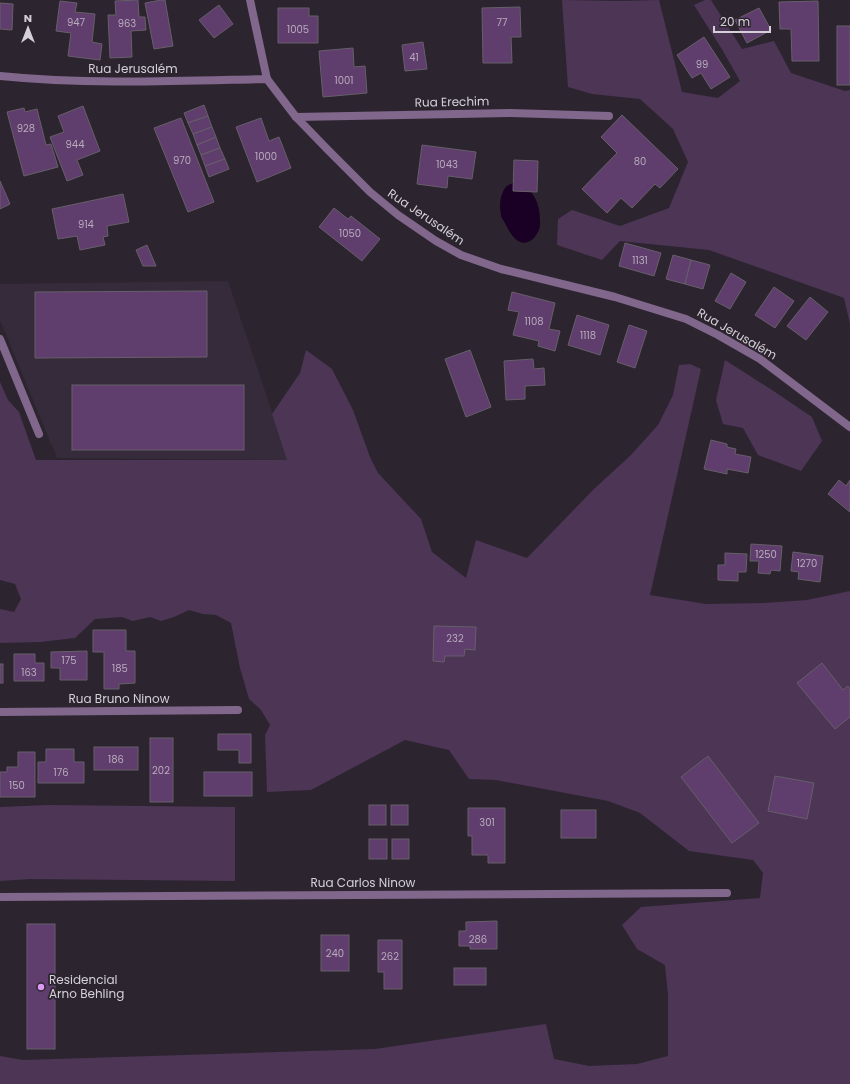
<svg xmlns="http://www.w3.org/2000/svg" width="850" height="1084" viewBox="0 0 850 1084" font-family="Poppins,sans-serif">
<rect width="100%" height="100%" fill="#2c252f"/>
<polygon fill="#362b3a" points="228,281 288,460 57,458 0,320 0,284"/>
<g fill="#4d3556">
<polygon points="562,0 619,1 659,0 682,92 718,98 740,81 723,51 694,5 705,0 711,0 742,49 774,41 791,73 845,91 850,90 850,324 844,298 709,250 620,241 602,260 557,245 558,219 572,210 620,226 669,208 688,162 673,129 640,99 592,94 568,87"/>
<polygon points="306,350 332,369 353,410 370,457 378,473 421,519 432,552 466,578 476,540 527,558 594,489 631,455 658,425 673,395 679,365 690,364 701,369 650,595 706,604 764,603 807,600 850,591 850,1084 0,1084 0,1056 23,1060 375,1049 546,1024 554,1059 589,1066 637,1064 668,1056 668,995 665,965 637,949 622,925 641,907 760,898 763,873 753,860 689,851 640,813 608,801 496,780 469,779 449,750 405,740 311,790 267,792 265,735 270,725 261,710 249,699 240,668 231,623 216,615 203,614 189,610 174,617 161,621 150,617 133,621 122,617 95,619 75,638 40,642 0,643 0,609 14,612 21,599 15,584 0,580 0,382 8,400 19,412 36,460 287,460 272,414 300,373"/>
<polygon points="725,360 772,390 812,417 822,441 801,471 758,455 743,428 723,424 716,400"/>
<polygon points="49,805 235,807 235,881 30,879 0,881 0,807"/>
</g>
<path fill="#1a0024" d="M513 183V191L531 192C539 202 540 212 540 224 540 230 537 234 534 238 520 251 510 234 505 223 503 220 501 217 501 215 499 206 500 195 505 188 507 185 511 184 513 183Z"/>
<g fill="#5f3d6c" stroke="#675f6a">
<polygon points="138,0 139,17 145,17 146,30 131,31 132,57 110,58 108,15 116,15 115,1"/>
<polygon points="161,0 165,0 173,46 154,49 145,3"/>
<polygon points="60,1 77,3 75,12 95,14 92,42 102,44 100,60 68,56 71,33 56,31"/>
<polygon points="818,1 819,61 792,61 791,29 780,29 779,2"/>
<polygon points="0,3 13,4 12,30 0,29"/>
<polygon points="219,5 233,24 214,38 199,20"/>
<polygon points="520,7 521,37 511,37 512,63 483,63 482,8"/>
<polygon points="278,8 309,8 309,16 318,16 318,43 278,43"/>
<polygon points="759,8 771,30 747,43 735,20"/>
<rect x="837" y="26" width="13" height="59"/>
<polygon points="704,37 730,77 711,89 701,73 692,78 677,55"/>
<polygon points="423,42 427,69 405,71 402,45"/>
<polygon points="353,48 354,67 365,66 367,93 323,97 319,51"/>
<polygon points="204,105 208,116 188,123 184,113"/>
<polygon points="83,106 100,151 77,160 83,175 67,181 50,137 64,132 58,116"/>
<polygon points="24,108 25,112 37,109 46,145 51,144 58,167 24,176 7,112"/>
<polygon points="622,115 678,169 660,188 655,184 632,208 621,198 607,213 582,189 617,153 601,137"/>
<polygon points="208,116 212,127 193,134 188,123"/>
<polygon points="181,118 214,202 188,212 154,128"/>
<polygon points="261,118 269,141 279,137 291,168 257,182 236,127"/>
<polygon points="212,127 216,137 197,145 193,134"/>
<polygon points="216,137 220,148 201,155 197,145"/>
<polygon points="422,145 476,152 472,179 448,176 447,188 417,184"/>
<polygon points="220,148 225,159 205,166 201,155"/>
<polygon points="225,159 229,169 209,177 205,166"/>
<polygon points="514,160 538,161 537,192 513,191"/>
<polygon points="0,181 10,204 0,209"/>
<polygon points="123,194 129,222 107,226 108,236 103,237 105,245 80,250 77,236 58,239 52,209"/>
<polygon points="334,208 348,219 351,216 380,239 362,261 319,227"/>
<polygon points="625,243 661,253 654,276 619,266"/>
<polygon points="147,245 156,266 143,266 136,250"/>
<polygon points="673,255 691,260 685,284 666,279"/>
<polygon points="691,260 710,265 703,289 685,284"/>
<polygon points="731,273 746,282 730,309 715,301"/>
<polygon points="774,287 794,301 775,328 755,315"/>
<polygon points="207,291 207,357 35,358 35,292"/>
<polygon points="512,292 555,303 549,329 560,331 555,351 538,346 539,341 513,335 519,312 508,310"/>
<polygon points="810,297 828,312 806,340 787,326"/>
<polygon points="577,315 609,325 600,355 568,345"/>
<polygon points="629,325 647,331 635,368 617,362"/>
<polygon points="470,350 491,407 466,417 445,359"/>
<polygon points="533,359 534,369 544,368 545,385 525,386 525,399 506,400 504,361"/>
<rect x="72" y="385" width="172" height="65"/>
<polygon points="711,440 727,444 727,447 736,449 735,454 751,457 748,473 727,469 727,474 704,469"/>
<polygon points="839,480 846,486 850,480 850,512 828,494"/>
<polygon points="751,544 782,546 780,571 771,570 770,574 758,573 759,561 750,561"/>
<polygon points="793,552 823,556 820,582 798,579 799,572 791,571"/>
<polygon points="725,553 747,554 746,572 738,572 738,581 718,580 718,565 725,565"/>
<polygon points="434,626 476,627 475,650 465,649 464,656 445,656 444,662 433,661"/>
<polygon points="93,630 126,630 126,651 135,651 135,683 119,684 119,689 104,689 104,652 93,652"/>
<polygon points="87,651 87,680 60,680 60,668 51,668 51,652"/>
<polygon points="14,654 35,654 35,663 44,663 44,681 14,681"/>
<polygon points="822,663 843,690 848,686 850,689 850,717 835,729 797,683"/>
<rect x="0" y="664" width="3" height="19"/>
<polygon points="218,734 251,734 251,763 239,763 239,750 218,750"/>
<rect x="150" y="738" width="23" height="64"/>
<rect x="94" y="747" width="44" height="23"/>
<polygon points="46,749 74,749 74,762 84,762 84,783 38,783 38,762 46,762"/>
<polygon points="18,752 35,752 35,797 0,797 0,772 7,772 7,767 18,767"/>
<polygon points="708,756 759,823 732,843 681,777"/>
<rect x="204" y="772" width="48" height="24"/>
<polygon points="775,776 814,783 807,819 768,811"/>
<rect x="369" y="805" width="17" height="20"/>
<rect x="391" y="805" width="17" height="20"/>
<polygon points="468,808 505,808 505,863 488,863 488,855 472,855 472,836 468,836"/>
<rect x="561" y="810" width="35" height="28"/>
<rect x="369" y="839" width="18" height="20"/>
<rect x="392" y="839" width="17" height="20"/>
<polygon points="497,921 497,949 470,949 470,946 459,946 459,931 466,931 466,922"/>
<rect x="27" y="924" width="28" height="125"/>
<rect x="321" y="935" width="28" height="36"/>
<polygon points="378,940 402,940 402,989 384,989 384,972 378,972"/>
<rect x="454" y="968" width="32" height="17"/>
</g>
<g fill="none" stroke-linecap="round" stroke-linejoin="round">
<g stroke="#82678d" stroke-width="8">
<polyline points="250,0 267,79"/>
<path d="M0 76C89 85 178 81 267 79L286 104 296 117 329 151 370 192 398 215 436 241 461 255 501 269 615 297 686 319 718 335 760 359 850 427"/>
<polyline points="296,117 511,113 609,116"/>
<polyline points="0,339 39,434"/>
<polyline points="0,712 238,710"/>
<polyline points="0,897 727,893"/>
</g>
</g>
<circle fill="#db99f5" stroke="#2c252f" stroke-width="1.5" cx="41" cy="987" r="4"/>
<g text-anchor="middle" stroke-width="3.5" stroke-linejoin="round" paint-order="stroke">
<g font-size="10" fill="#b8abbc">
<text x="76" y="26">947</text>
<text x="502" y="26">77</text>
<text x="127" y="27">963</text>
<text x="298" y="33">1005</text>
<text x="414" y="61">41</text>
<text x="702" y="68">99</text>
<text x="344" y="84">1001</text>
<text x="26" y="132">928</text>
<text x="75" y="148">944</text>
<text x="266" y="160">1000</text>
<text x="182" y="164">970</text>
<text x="640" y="165">80</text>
<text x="447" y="168">1043</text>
<text x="86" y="228">914</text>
<text x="350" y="237">1050</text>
<text x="640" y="264">1131</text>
<text x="534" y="325">1108</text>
<text x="588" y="339">1118</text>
<text x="766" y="558">1250</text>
<text x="807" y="567">1270</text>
<text x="455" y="642">232</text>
<text x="69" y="664">175</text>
<text x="120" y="672">185</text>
<text x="29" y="676">163</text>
<text x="116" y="763">186</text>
<text x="161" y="774">202</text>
<text x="61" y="776">176</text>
<text x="17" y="789">150</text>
<text x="487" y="826">301</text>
<text x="478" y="943">286</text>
<text x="335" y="957">240</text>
<text x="390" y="960">262</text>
</g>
<g font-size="12" fill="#d5d0d7" stroke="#2c252f">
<text x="133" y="73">Rua Jerusalém</text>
<text transform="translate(452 102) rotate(-1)" y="4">Rua Erechim</text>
<text transform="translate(426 217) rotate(34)" y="4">Rua Jerusalém</text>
<text transform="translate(737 334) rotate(30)" y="4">Rua Jerusalém</text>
<text x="119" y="703">Rua Bruno Ninow</text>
<text x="363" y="887">Rua Carlos Ninow</text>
</g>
<g font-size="12" fill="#d5d0d7" stroke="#2c252f" text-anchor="start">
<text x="49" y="984">Residencial<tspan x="49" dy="14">Arno Behling</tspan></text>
</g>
</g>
<g transform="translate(28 28)" stroke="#2c252f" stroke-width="3" paint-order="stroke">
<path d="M0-3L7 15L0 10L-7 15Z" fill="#d5d0d7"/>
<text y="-6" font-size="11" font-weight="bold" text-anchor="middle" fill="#d5d0d7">N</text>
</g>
<path d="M714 26v6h56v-6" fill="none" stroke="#d5d0d7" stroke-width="2"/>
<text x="720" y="26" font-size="12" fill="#d5d0d7" stroke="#2c252f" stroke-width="3" paint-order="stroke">20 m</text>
</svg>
